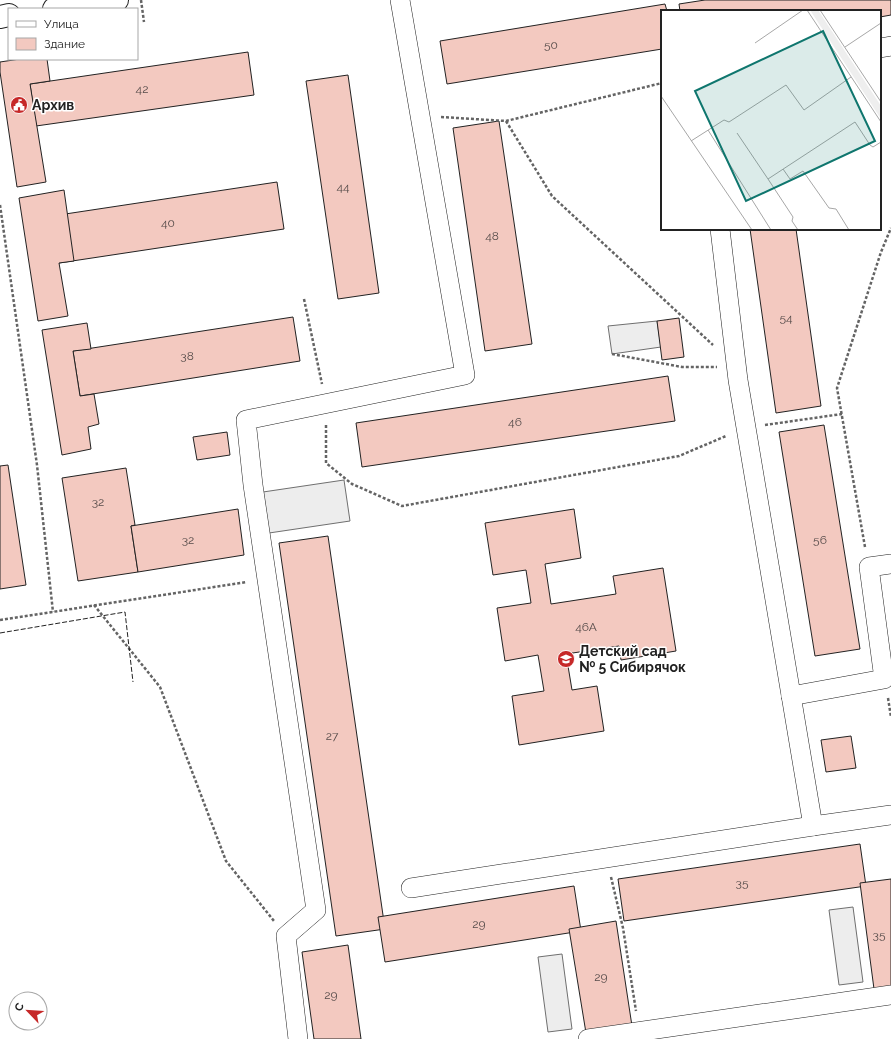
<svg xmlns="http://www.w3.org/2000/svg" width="891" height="1039" viewBox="0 0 891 1039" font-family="Raleway,sans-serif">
<rect width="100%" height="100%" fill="#fff"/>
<g fill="#ededed" stroke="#6f6f6f">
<polygon points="657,321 661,347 612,354 608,326"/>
<polygon points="344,480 350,521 269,533 263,492"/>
<polygon points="853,907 863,982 839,985 829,910"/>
<polygon points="562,954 572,1029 548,1032 538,957"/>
</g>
<g fill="#f3c9c0" stroke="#222">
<polygon points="705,0 891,0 891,15 880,17 880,11 680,11 679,4"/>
<polygon points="665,4 667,11 662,11 662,49 447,84 440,41"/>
<polygon points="248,52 254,95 36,126 30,84"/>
<polygon points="20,59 47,59 50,81 30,84 46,182 17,187 0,72 0,62"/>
<polygon points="348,75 379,293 338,299 306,81"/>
<polygon points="499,121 532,344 485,351 453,128"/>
<polygon points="277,182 284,229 59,263 52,216"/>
<polygon points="64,190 74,261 59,263 68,316 38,321 19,198"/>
<polygon points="750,229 796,229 821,406 776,413"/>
<polygon points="293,317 300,361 80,396 73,351"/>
<polygon points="679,318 684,357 662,360 657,321"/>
<polygon points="87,323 91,349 73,351 80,396 94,394 99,424 88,427 91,449 62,455 42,330"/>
<polygon points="668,376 675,421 362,467 356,423"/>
<polygon points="824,425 860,649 815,656 779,432"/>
<polygon points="227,432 230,455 197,460 193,437"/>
<polygon points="8,465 26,585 0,589 0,466"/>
<polygon points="126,468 135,525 131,526 138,572 78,581 62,478"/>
<polygon points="238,509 244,555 138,572 131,526"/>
<polygon points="574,509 581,558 545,564 551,604 616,594 613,576 663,568 676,651 621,660 619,646 566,654 572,690 597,686 604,731 519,745 512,696 544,691 538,655 505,661 497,608 531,603 526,570 493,575 485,523"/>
<polygon points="328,536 385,929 336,936 279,543"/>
<polygon points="851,736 856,768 826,772 821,740"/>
<polygon points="860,844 866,886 624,921 618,879"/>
<polygon points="891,879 891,986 874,989 860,883"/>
<polygon points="574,886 581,931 385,962 378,917"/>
<polygon points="616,921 632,1026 586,1033 569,929"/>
<polygon points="348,945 361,1039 314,1039 302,952"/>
</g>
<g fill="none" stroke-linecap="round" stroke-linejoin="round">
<g stroke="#222" stroke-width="20">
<g id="minor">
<polyline points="880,48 891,46"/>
<polyline points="791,696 884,679 869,567 891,564"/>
<polyline points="813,826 891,815"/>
<polyline points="411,888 813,826 738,380 720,229"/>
<polyline points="298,1039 286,936 316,910 253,485 246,420 465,375 400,0"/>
<polyline points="588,1039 891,995"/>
</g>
</g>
<g stroke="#222" stroke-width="24">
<g id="secondary">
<polyline points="54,9 117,0"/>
<polyline points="0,17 9,15"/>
</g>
</g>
<g stroke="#646464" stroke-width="2.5" stroke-dasharray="3 2" stroke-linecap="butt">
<polyline points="141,0 144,22"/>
<polyline points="441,117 506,121 662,83"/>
<polyline points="506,121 552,196 713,345"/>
<polyline points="0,205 37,465 53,612"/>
<polyline points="304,299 322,384"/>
<polyline points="612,354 682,367 717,367"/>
<polyline points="326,425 326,463 352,484 402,506 679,456 726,436"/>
<polyline points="765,425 842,414"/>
<polyline points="865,547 837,388 881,252 891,228"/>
<polyline points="94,605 160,687 226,861 274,921"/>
<polyline points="0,620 247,582"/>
<polyline points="888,698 891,717"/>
<polyline points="611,877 623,928 636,1011"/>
</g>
<use href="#minor" stroke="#fff" stroke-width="19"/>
<use href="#secondary" stroke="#fff" stroke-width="22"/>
<polyline stroke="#222" stroke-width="1" stroke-dasharray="5 2" stroke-linecap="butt" points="0,633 125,612 133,682"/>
</g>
<defs>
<g id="civic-disc" transform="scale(0.9)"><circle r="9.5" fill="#c62828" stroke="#fff"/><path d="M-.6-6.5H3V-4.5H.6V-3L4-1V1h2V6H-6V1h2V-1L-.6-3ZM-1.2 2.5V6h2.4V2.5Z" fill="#fff"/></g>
<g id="school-disc" transform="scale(0.9)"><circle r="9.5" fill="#c62828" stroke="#fff"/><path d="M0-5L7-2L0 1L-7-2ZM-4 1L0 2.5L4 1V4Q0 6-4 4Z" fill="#fff"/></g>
</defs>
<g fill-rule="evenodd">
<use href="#civic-disc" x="19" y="105"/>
<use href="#school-disc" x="566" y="659"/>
</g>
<g text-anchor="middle" stroke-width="3" stroke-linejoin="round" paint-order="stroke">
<g font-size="12" fill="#564c4a">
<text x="551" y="49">50</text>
<text x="142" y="93">42</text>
<text x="343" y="191">44</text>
<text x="168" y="227">40</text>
<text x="492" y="240">48</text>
<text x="786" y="322">54</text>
<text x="187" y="360">38</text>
<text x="515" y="426">46</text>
<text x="98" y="506">32</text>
<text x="188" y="544">32</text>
<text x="820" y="544">56</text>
<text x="586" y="631">46А</text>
<text x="332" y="740">27</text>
<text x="742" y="887">35</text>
<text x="479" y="928">29</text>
<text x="879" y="939">35</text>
<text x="601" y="981">29</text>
<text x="331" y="999">29</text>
</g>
<g font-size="14" font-weight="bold" fill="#222" stroke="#fff" text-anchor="start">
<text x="32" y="110">Архив</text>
<text x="579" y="656">Детский сад<tspan x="579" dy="16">№ 5 Сибирячок</tspan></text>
</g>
</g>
<g transform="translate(661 10)">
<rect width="220" height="220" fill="#fff"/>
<path d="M149 0H157L220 96V109Z" fill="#eee"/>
<path fill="none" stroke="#a7a7a7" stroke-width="1" d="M146 0 220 112M159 0 220 92M94 33 142 0M184 37 220 13M0 86 91 220M47 120 110 220M76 123 107 169 194 112 209 135 212 137 220 132M30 131 63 110 68 112 125 75 143 100 190 67M122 159 129 169 142 161 168 198 175 199 188 220M107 169 132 207 131 211 137 220"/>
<path fill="#0f766e" fill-opacity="0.15" stroke="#0f766e" stroke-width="2" d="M162 21 214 131 85 191 34 81Z"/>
<rect width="220" height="220" fill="none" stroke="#222" stroke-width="2"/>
</g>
<rect x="8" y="8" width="130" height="52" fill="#ffffff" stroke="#a7a7a7"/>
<rect x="16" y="21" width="20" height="6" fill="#ffffff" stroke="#a7a7a7"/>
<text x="44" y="28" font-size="12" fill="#222222">Улица</text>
<rect x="16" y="38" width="20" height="12" fill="#f3c9c0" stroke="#a7a7a7"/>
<text x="44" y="48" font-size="12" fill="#222222">Здание</text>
<g transform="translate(28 1011) rotate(295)"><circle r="19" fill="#ffffff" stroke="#a7a7a7"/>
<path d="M0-3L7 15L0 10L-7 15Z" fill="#c62828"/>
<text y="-6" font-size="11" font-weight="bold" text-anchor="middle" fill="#222222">С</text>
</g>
</svg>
